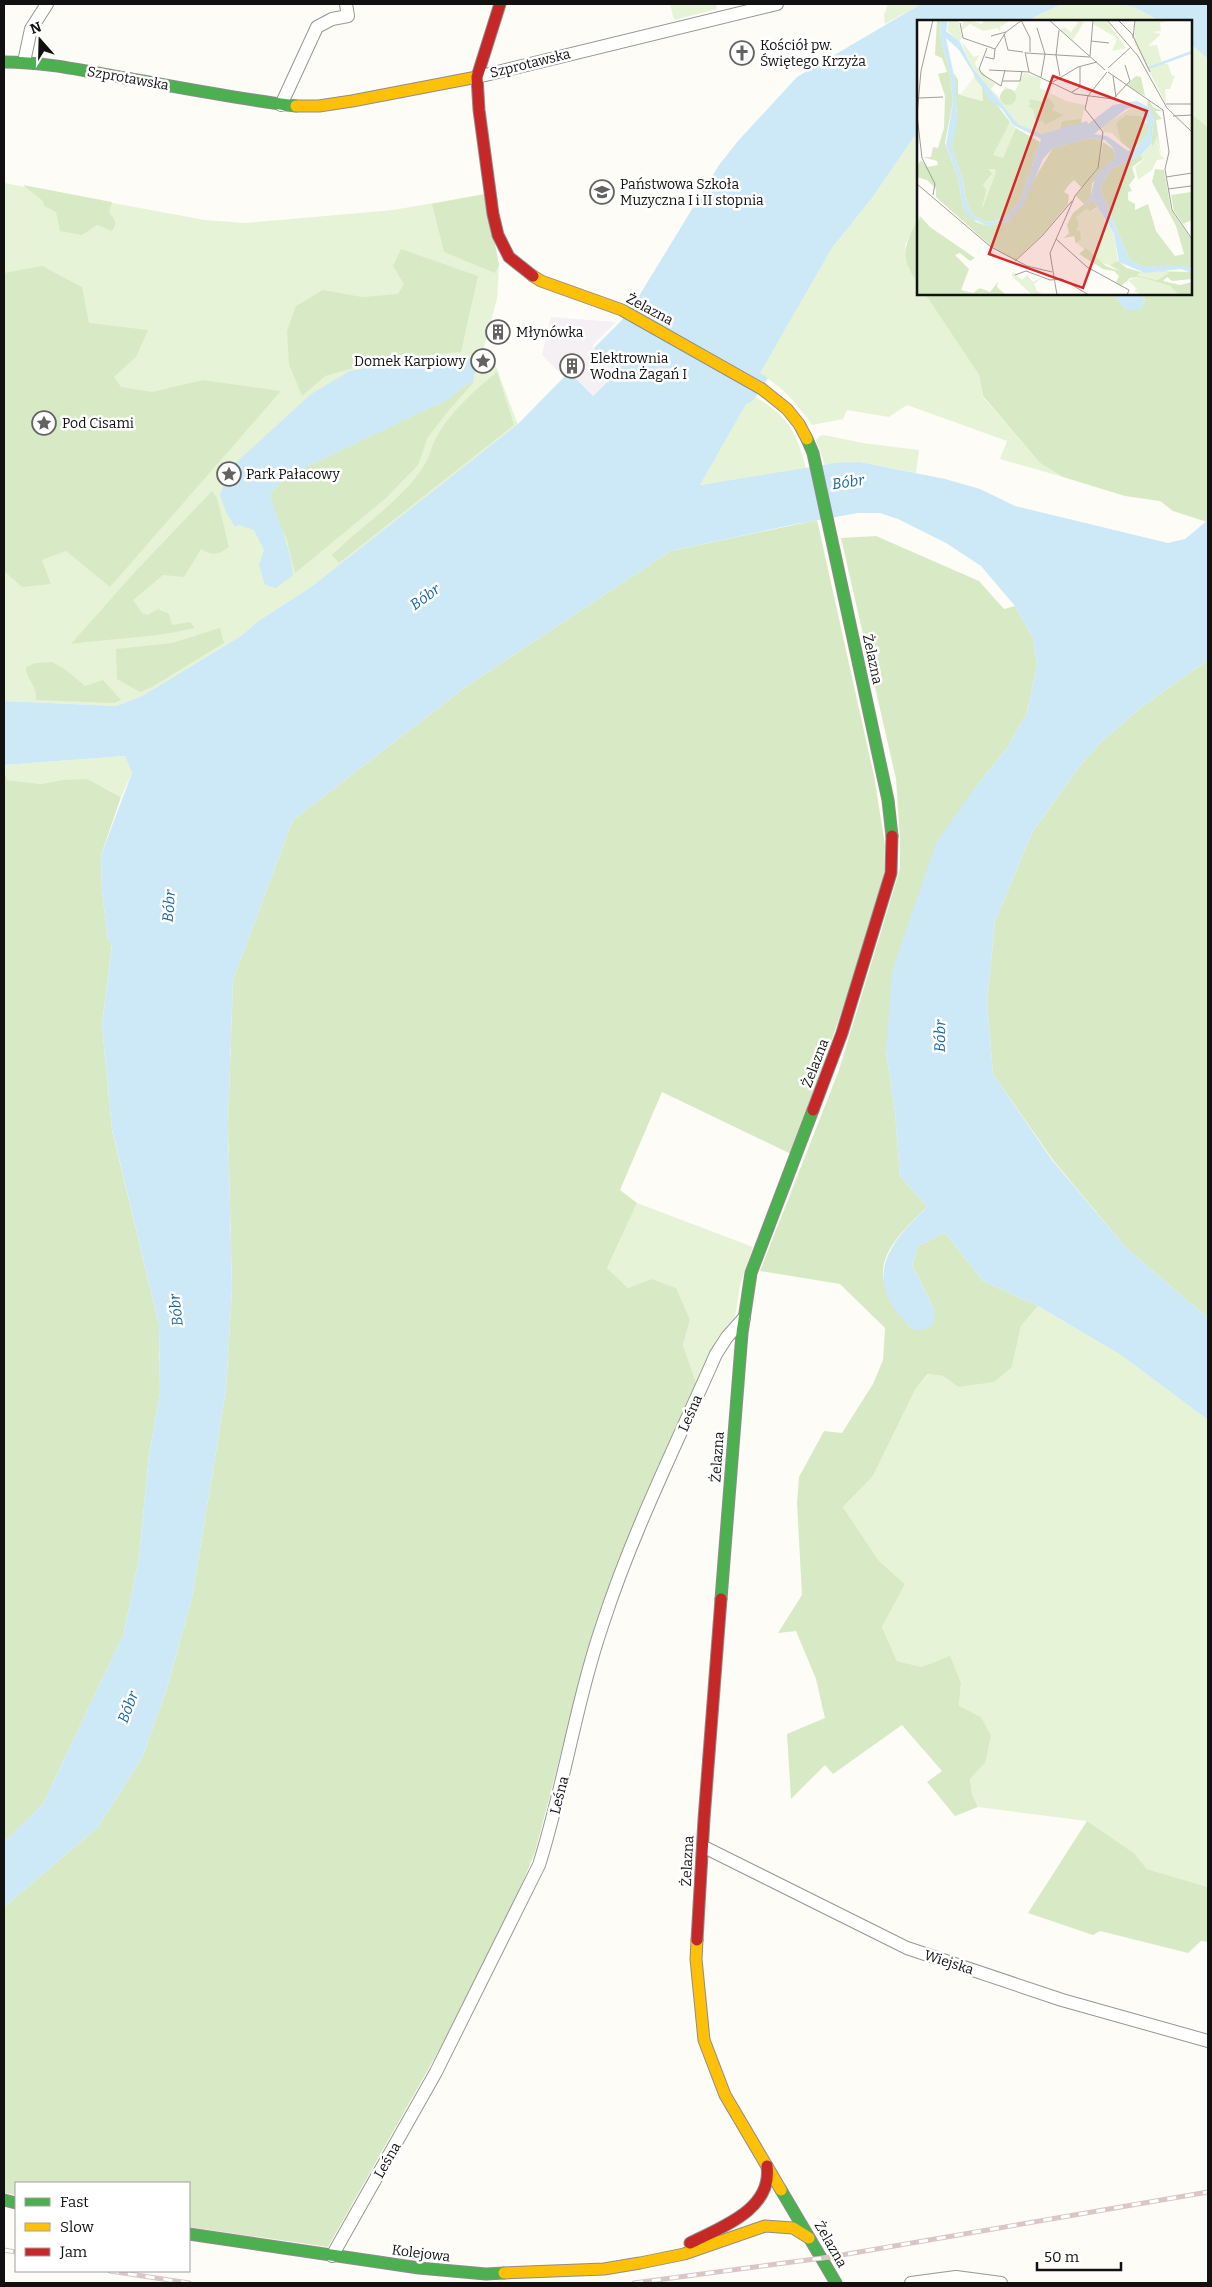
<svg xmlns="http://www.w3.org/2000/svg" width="1212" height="2287" viewBox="0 0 1212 2287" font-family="Bitter,serif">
<rect width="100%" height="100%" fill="#fdfcf7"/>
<polygon fill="#f5f0f3" points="551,317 616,322 592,346 617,373 593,396 569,372 564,377 542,355"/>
<g fill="#e7f3d7">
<polygon points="670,4 716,4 717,9 674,20"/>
<polygon points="888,4 921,4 885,24 884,15"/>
<polygon points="1062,4 1120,4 1136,8 1160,21 1026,21"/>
<polygon points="1191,44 1208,59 1208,127 1191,114"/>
<path d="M918 131V218L905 245 909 269 918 284V294H925L979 375 983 397 1040 463 1063 477 1000 459 1007 441 907 405 889 417 847 410 843 419 812 425C798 405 781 384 759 374L832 248 872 198Z"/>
<polygon points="4,183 205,220 245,223 393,210 485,194 499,265 497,299 481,358 495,364 518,425 311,587 260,620 241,636 142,696 116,706 4,701"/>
<path d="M756 397C788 417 797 432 806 469L700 485 746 403 753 401Z"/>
<polygon points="824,435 863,443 919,450 916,473 860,462 825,465 816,440 820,436"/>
<polygon points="125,756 132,773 121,797 107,789 62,780 41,784 6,780 4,765"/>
<polygon points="637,1203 753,1247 740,1285 735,1317 717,1338 698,1388 683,1345 690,1320 651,1279 628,1288 607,1268"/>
<polygon points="1038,1306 1121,1355 1208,1420 1208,1887 1147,1869 1134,1853 1087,1821 978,1807 972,1794 970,1779 985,1763 981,1717 959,1707 961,1683 922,1667 897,1661 882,1627 905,1584 879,1561 843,1507 873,1476 916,1388 929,1374 943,1376 958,1387 1012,1367 1021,1326"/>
</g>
<g fill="#d8eac5">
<polygon points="1191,114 1208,127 1207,522 1173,511 1160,501 1125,496 1063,477 1040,463 983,396 979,375 925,294 1114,294 1126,310 1140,310 1145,301 1142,294 1191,294"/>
<path d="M23 185 112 202 109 212C115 220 118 223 112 231L97 225 82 235 60 231 56 212 44 206 43 201Z"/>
<polygon points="485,194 499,265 495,273 444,252 432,204"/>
<path d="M918 218V284C899 256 904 247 918 218Z"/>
<polygon points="401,249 478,276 461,352 382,360 325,376 302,396 289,364 287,331 296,306 323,290 362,297 398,294 404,284 393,266"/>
<polygon points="42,266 82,287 89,323 148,330 136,357 114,377 121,387 152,392 203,380 281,391 110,587 66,551 42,560 51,584 22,587 4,571 4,273"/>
<path d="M497 372 514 425 339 563 332 555C362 525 402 501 425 464 430 457 431 447 435 440 448 414 475 390 497 372Z"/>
<polygon points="470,382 473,383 449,410 428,437 418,465 385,499 295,573 287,540 278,522 270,494 287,476 447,400"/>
<path d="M212 491 217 498 229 547C218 555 212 556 201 549L184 577 163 575 133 600 142 613 148 615 158 609 169 614 172 625 190 622 195 628C154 638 112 638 71 644L134 573Z"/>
<polygon points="817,520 874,776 885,845 884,872 872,926 791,1154 662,1092 620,1190 637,1203 607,1268 628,1288 651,1279 676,1288 690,1320 683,1345 698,1388 615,1571 594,1628 535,1852 515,1901 447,2036 328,2247 189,2227 189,2183 16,2183 16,2195 4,2193 4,1907 98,1827 142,1758 167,1688 192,1598 226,1390 232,1288 228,1125 233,980 293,820 467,686 671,551"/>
<path d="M876 536 979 581 1004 609 1015 606 1033 638 1037 665 1027 713 1005 751 974 789 886 1052 895 1111 900 1176 927 1207C909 1225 877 1252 884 1281 886 1292 904 1319 911 1329L935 1311 912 1265 918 1246 945 1233 983 1281 1038 1306 1021 1326 1012 1367 994 1382 958 1387 943 1376 928 1374 916 1388 873 1476 843 1507 879 1561 905 1584 882 1627 897 1661 922 1667 950 1656 961 1683 959 1706 981 1717 991 1736 985 1763 970 1779 972 1794 978 1807 955 1816 927 1782 942 1771 902 1725 833 1774 825 1765 791 1799 787 1734 825 1718 816 1679 796 1631 778 1633 802 1595 797 1503 799 1477 824 1431 842 1433 873 1384 883 1360 885 1328 840 1284 760 1271 839 1070 900 869V839L896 779 841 538Z"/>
<polygon points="220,628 224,643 152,687 140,692 117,679 116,649 172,643"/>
<polygon points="1208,660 1208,1318 1126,1248 1053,1160 993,1074 987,1003 995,921 1033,831 1083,762 1102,741 1143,706"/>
<path d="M52 662 66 670 85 686 103 680 121 700 114 703 36 700C38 687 26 679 26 667L36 663Z"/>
<polygon points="4,770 7,780 41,784 62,780 87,779 121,797 101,855 102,891 108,941 112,944 102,1025 112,1130 159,1325 160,1393 149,1455 139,1557 124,1633 43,1804 4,1842"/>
<polygon points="1087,1821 1134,1853 1147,1869 1208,1887 1208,1942 1201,1941 1188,1953 1100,1931 1093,1935 1028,1913"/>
</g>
<g fill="#cde8f7">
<path d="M921 4H1062L1026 21H918V131L872 198 832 248 760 373 768 378 753 401 746 404 700 485 836 463 860 462 945 479 980 489 1015 506 1168 543 1185 539 1208 520V660L1143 706 1102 741 1083 762 1033 831 995 921 987 1003 993 1074 1052 1160 1126 1248 1208 1318V1420L1121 1355 1038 1306 983 1281 945 1233 918 1246 912 1265 935 1311 933 1325 923 1330 911 1329C905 1320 896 1313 891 1304 869 1263 900 1234 927 1207L900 1176 895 1111 886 1052 892 972 936 843 974 789 1005 751 1027 713 1037 665 1033 638 1015 606 981 566 946 543 898 519 880 513H858L796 524 671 551 467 686 293 820 233 980 228 1125 232 1288 226 1390 192 1598 167 1688 142 1758 98 1827 4 1907V1842L43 1804 124 1633 139 1557 149 1455 160 1393 159 1325 112 1129 102 1025 112 945 108 941 102 891 101 855 132 773 125 756 4 765V701L116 706 142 696 241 636 260 620 311 587 517 425 569 372 593 396 617 373 594 348 622 320 639 296 719 165 738 141 797 77Z"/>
<polygon points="1120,4 1208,4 1208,59 1191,44 1191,21 1160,21 1136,8"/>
<polygon points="1114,294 1142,294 1145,301 1140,310 1126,310"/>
<path d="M458 356 469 358 475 369 473 383 470 382 447 400 287 476 270 494C277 522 291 546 293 575L276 588 265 585 259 565 264 550 254 530 239 525 235 527 226 512 220 495 229 469 311 394 350 371 426 358Z"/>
</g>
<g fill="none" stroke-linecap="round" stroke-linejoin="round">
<g stroke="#979795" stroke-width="14">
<g id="street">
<polyline points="24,62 31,29 47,4"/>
<polyline points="477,77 777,4"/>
<polyline points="281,105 317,27 332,19 348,16 346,4"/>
<polyline points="704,1847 907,1948 1062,2000 1208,2041"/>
<path d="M332 2256 436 2072 539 1865C564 1786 576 1702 603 1623 633 1531 677 1443 716 1354L727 1337 744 1318"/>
<polyline points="911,2283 956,2277 1001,2283"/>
</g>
</g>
<g stroke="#8e8d8b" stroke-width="13">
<g id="fast">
<path d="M4 62C45 62 85 71 126 78 182 88 239 99 296 106"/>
<polyline points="807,439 813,453 888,800 892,836"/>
<polyline points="721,1599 742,1333 751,1273 813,1110"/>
<polyline points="781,2190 836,2283"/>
<polyline points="4,2200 16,2203"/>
<polyline points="189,2234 419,2268 486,2274 504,2273"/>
</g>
</g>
<g stroke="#8e8d8b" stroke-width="13">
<g id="slow">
<polyline points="296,106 319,106 352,101 477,77"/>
<polyline points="533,276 541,281 622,310 762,389 787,409 799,424 807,439"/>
<polyline points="697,1940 696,1959 704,2040 725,2095 781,2190"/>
<polyline points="504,2273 604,2269 640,2263 684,2254 765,2226 793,2228 809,2238"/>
</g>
</g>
<g stroke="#8e8d8b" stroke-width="13">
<g id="jam">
<polyline points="500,4 477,77 479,110 493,214 498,235 509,257 533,276"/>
<polyline points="813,1110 842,1033 891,873 892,836"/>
<polyline points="697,1940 704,1819 721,1599"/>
<path d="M690 2243C722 2227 773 2209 767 2166"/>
</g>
</g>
<use href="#street" stroke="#fffffe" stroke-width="12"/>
<use href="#fast" stroke="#4caf50" stroke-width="11"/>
<use href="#slow" stroke="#ffc107" stroke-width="11"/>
<use href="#jam" stroke="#c62828" stroke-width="11"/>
<g stroke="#d9c6c7" stroke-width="5">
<g id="rail">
<polyline points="4,2250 16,2252"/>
<polyline points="110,2271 189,2283"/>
<polyline points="634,2283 830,2257 1208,2192"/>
</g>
</g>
<use href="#rail" stroke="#fff" stroke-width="3" stroke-dasharray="9" stroke-linecap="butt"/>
</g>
<defs>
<g id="church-ring" transform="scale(1.25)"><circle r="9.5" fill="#fff" stroke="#646362" stroke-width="1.5"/><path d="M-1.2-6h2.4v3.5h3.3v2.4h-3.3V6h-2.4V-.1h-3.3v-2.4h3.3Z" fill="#646362"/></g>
<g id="school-ring" transform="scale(1.25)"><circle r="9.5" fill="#fff" stroke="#646362" stroke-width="1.5"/><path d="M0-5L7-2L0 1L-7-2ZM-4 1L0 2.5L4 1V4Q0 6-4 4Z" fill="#646362"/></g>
<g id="building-ring" transform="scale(1.25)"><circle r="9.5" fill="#fff" stroke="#646362" stroke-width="1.5"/><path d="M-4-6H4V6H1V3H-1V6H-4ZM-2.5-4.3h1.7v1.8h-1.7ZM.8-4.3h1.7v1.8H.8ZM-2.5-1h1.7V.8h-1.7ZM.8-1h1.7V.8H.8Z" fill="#646362"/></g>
<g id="sight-ring" transform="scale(1.25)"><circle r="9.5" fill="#fff" stroke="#646362" stroke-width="1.5"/><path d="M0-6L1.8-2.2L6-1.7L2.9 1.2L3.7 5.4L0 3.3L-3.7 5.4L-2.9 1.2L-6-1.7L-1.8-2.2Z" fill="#646362"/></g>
</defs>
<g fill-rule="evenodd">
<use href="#church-ring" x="742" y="53"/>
<use href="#school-ring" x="602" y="192"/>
<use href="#building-ring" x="498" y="332"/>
<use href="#sight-ring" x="483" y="361"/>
<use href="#building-ring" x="572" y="366"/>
<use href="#sight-ring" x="44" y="423"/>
<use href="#sight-ring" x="229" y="474"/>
</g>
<g text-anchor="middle" stroke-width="5" stroke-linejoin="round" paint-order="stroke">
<g font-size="14" fill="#111" stroke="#fff" text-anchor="start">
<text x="760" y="50">Kościół pw.<tspan x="760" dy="16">Świętego Krzyża</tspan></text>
<text x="620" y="189">Państwowa Szkoła<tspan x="620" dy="16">Muzyczna I i II stopnia</tspan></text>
<text x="516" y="337">Młynówka</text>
<text x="590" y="363">Elektrownia<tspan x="590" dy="16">Wodna Żagań I</tspan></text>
<text x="466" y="366" text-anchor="end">Domek Karpiowy</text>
<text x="62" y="428">Pod Cisami</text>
<text x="246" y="479">Park Pałacowy</text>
</g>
<g font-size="14" fill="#111" stroke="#fff">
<text transform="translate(530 63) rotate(-14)" y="5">Szprotawska</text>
<text transform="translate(128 78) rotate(10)" y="5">Szprotawska</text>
<text transform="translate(650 309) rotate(28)" y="5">Żelazna</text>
<text transform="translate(873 659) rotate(78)" y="5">Żelazna</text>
<text transform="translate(815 1063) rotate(-69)" y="5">Żelazna</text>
<text transform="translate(690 1413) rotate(-66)" y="5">Leśna</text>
<text transform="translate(717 1457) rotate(-86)" y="5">Żelazna</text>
<text transform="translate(559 1795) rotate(-76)" y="5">Leśna</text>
<text transform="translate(687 1861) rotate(-87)" y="5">Żelazna</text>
<text transform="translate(949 1962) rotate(18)" y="5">Wiejska</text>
<text transform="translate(387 2160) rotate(-60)" y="5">Leśna</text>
<text transform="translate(831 2244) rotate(60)" y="5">Żelazna</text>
<text transform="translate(421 2253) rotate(7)" y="5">Kolejowa</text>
</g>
<g font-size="15" font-style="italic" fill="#1768a6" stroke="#fff">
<text transform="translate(848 482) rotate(-8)" y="5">Bóbr</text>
<text transform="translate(425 597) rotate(-36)" y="5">Bóbr</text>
<text transform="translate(169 906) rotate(-85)" y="5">Bóbr</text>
<text transform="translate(940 1036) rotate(-89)" y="5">Bóbr</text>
<text transform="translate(176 1310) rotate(-96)" y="5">Bóbr</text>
<text transform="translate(128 1707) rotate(-69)" y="5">Bóbr</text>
</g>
</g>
<g transform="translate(917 20)">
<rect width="275" height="275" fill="#fdfcf7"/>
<path d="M32 0H41L45 18 42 22 30 10ZM52 0 65 4 67 0H94L95 2 92 1 83 7V12L81 8 66 11 53 4 44 11 46 2ZM158 0 167 2 156 20 144 10 147 7 154 12 161 3ZM177 0H189L209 28 195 31 199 22 198 17 176 4ZM218 0H255L243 3 244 11 235 12 244 14 231 26 240 25 245 44H251L255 56 258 55 253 69H248L249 84 218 24ZM44 21 57 37 62 35 58 43 60 48 78 64 74 69 83 78 88 67 98 71 107 53 117 56 124 59 123 68 149 81 168 85 164 104 125 114 101 104 55 47ZM216 87 224 89 231 102 222 96 211 95 199 103 205 123 195 113 187 112 184 107ZM93 102 99 108 98 116 85 139 75 135ZM240 116 243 135 248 139 240 140 235 150 221 160 218 147 227 139 224 135 234 124 235 126ZM71 149H79V152L65 189 66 165 74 156ZM180 187 197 214 201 241 194 245 205 251 179 240 161 224 163 212 159 210 161 205 159 197 169 189 176 191ZM96 252 105 260 110 255 116 262 127 256 117 264 120 271 125 273 115 275 95 256ZM224 252 239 251 252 253 240 260 218 254ZM223 257 253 266 262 275H225L217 271 220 269 211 260Z" fill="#e7f3d7"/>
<path d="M20 0H23L24 22 32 48 36 81 28 123 41 158 46 188 59 202 71 206 92 201 136 128 173 118 185 120 181 147 165 168 157 160 151 166 147 172 152 175 151 184 125 215 98 240 75 227 19 177V169L10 160 0 157V147L4 140 10 147 21 145 20 141 6 137H14L16 127 21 128 27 108 28 76 21 54 30 52 25 38 18 35ZM37 53 41 60V74L66 81 56 53 93 102 76 135 86 138 99 108 123 122 103 181 89 197 78 201 68 202 57 196 49 182 46 161 34 124 40 96ZM71 149H78L79 152 65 189 69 170 66 165 75 154ZM219 56 224 57 228 76 209 65ZM83 77a8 8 0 1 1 16 0a8 8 0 1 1-16 0ZM125 78H132L138 86 135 90 147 95 128 105 126 101 118 100 116 89 110 86 113 85 112 79 126 82ZM231 79 236 87 246 91H238L245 99 239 100 244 135 240 116 236 126 234 124 237 97 230 85ZM209 95 224 96 232 107 231 115 215 131 204 122 199 103ZM164 99V104L143 109 145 101ZM186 122 196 129 198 137 175 163 174 176 168 183 172 184 175 179 180 187 174 191 169 189 159 197 162 205 159 210 163 211 164 219 159 224 157 216 147 218 152 213 150 205 156 193 167 184 159 176 181 149ZM224 135 226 139 215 147 218 157 212 165 215 171 211 172V180L218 184V190L231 184 239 211 258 236 267 234 259 206 235 162 238 149 247 150 254 190 275 220V248L224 246 212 239 183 168 193 150ZM275 166V200L266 204 257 191 254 175 274 172ZM3 196 13 207 58 238 53 241 43 233 38 235 52 249 44 270 56 273 63 268 73 272 81 262 80 267 89 275H0V205ZM169 228 189 246 203 251 193 245 201 241 210 248 224 252 220 255 240 260 252 253 239 251 274 252 275 259 255 261 250 257 246 261 263 265 275 262V275H262L253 266 223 257 213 258 204 266 199 262 202 256 197 251 186 249 162 234Z" fill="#d8eac5" fill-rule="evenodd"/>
<path d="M57 57 65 67 66 81 43 75Z" fill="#f0f6e1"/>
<path d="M23 0H31L29 11 43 22 55 47 101 104 125 114 170 101 171 104 196 85 220 81 233 88 237 97 234 124 224 135 193 150 183 168 212 239 224 246H272L275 253 264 249 228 253 202 242 197 214 190 202 175 179 171 185 168 183 174 176 178 157 198 137 196 128 188 120 173 118 136 128 126 139 106 186 92 201 71 206 53 198 46 188 41 158 29 125 36 81 32 48 24 22ZM29 18 42 30 73 80 85 89 96 105 124 119 103 181 89 197 78 201 68 202 57 196 49 182 46 161 35 126 40 102 39 65ZM219 87 228 95 232 111 218 129 211 131 190 116 177 114 209 89Z" fill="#cde8f7" fill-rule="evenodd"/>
<path fill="none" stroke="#cde8f7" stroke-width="2.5" d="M232 48 275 32"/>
<path fill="none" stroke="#9f9e9b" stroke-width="1" d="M104 0 113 18V32M132 0 188 50M190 0 221 36 250 88 275 112M201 0 215 14 233 52M43 3 46 18 78 29M120 8 128 34 124 57M142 10 139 35 143 56M87 14 91 30 106 32M74 16 89 12M216 18 218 0M174 21 192 23M70 28 62 49 65 54 84 66 88 50M108 32 112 52M109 33 173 37M173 36 176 0M68 37 77 39 78 29 89 12 105 0M191 48 214 27M72 50 112 52 158 74 196 79 213 61 208 45M191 52 246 90 252 132 248 149 255 190 275 219M196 56 199 77M86 61H103L105 51M136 62 161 47 180 42M155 72 163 67V46M2 78 26 77M249 84H275M256 96 275 95M249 157 275 153M0 164 74 227 110 246 135 252M251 169 274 166M16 175 18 164 5 138 0 95 4 51 16 0M139 219 170 247 212 270 210 275M98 241 125 216 155 181M98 255 109 251 133 260 145 259 172 275M140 275 133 233 158 176 181 148 186 112 168 89 171 76 190 52"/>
<path fill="#d62828" fill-opacity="0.15" stroke="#d62828" stroke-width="2.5" d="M136 56 230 91 166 268 72 234Z"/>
<rect width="275" height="275" fill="none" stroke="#111" stroke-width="2.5"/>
</g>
<rect width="1212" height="2287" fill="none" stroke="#111111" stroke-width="10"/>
<rect x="15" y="2182" width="175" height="90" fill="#ffffff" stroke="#a0a0a0"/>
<rect x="25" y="2198" width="25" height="8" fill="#4caf50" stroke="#a0a0a0"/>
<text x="60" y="2207" font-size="15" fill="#111111">Fast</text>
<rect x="25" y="2223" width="25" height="8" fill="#ffc107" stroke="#a0a0a0"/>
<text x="60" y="2232" font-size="15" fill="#111111">Slow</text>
<rect x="25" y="2248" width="25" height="8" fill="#c62828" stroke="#a0a0a0"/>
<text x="60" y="2257" font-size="15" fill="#111111">Jam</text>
<g transform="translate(40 40) rotate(340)" stroke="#ffffff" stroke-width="4" paint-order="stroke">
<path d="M0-4L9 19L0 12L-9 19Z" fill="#111111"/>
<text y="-8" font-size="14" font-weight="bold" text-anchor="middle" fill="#111111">N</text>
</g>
<path d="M1037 2262v8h84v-8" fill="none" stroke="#111111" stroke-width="2.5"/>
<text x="1044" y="2262" font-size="15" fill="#111111" stroke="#ffffff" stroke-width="4" paint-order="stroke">50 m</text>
</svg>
